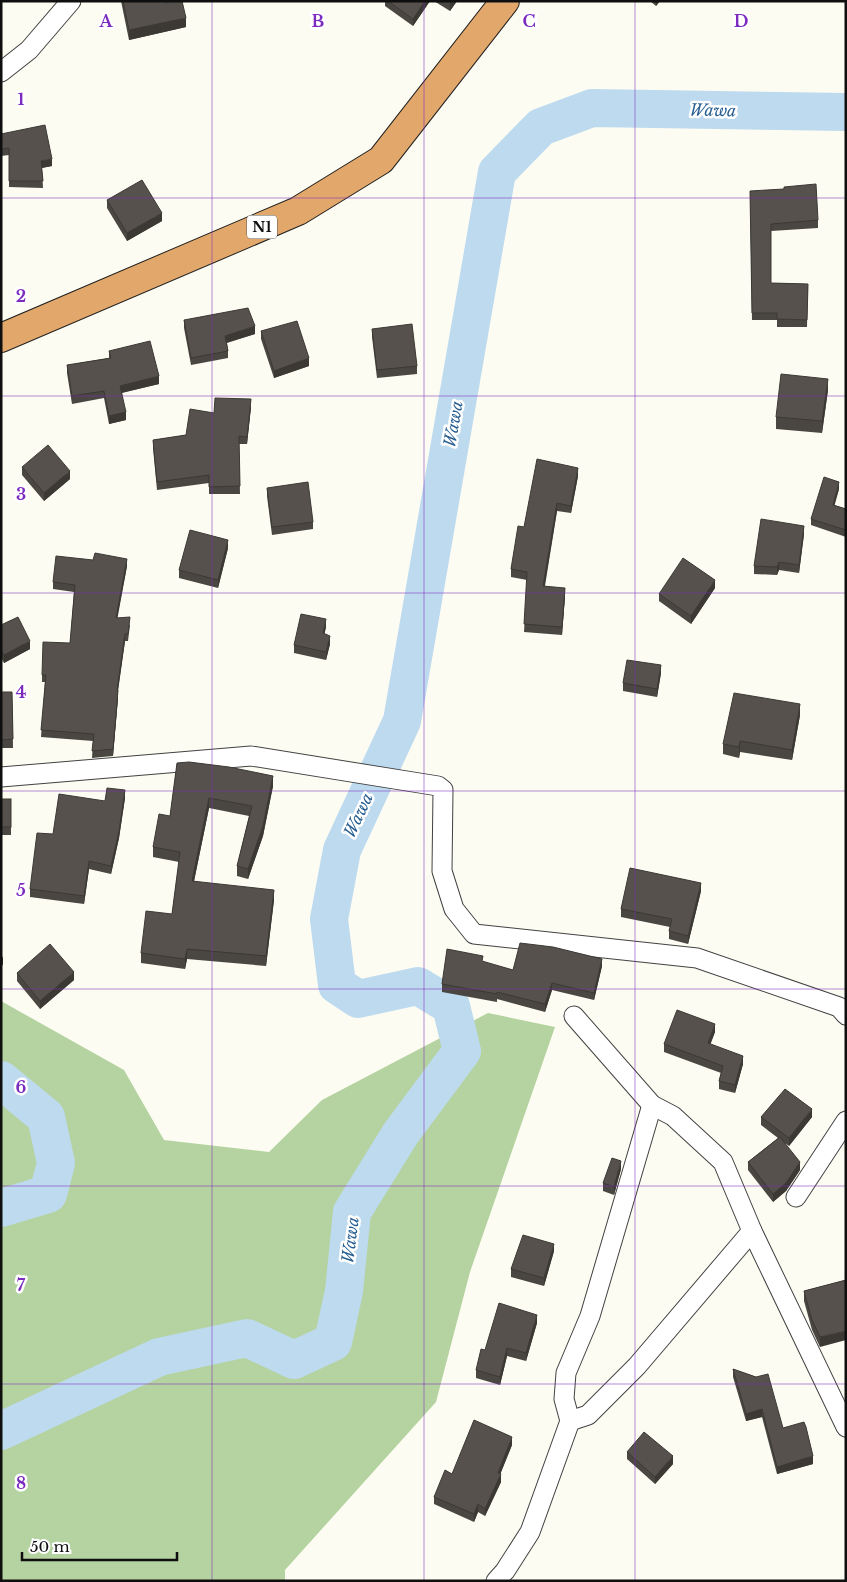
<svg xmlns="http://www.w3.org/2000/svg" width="847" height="1582" viewBox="0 0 847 1582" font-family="'Libre Baskerville',serif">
<rect width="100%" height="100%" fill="#fdfcf2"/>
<polygon fill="#b5d3a0" points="1,1001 124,1070 164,1140 269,1152 322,1100 488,1013 555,1027 470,1272 436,1402 285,1570 285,1581 1,1581"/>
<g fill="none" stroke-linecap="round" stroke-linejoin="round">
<g stroke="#bddaef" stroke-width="38">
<polyline points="1,1080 46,1117 56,1163 48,1194 1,1208"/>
<polyline points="1,1431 159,1357 247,1338 294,1360 333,1342 344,1291 352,1212 401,1133 462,1051 451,1006 418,986 358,999 337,985 329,919 342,850 402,721 497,172 541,127 592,108 846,112"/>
</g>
<g stroke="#424242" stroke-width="21">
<g id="street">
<polyline points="1,72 29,50 71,1"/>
<polyline points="1,777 251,756 438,786 443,790 442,871 454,909 474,934 697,958 839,1007 846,1015"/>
<polyline points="574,1016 652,1105 673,1116 723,1162 752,1231 846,1427"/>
<polyline points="796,1197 846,1121"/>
<polyline points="570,1421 588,1415 637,1366 752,1231"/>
<polyline points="496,1581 505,1571 530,1532 570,1421 564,1399 566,1373 590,1316 652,1105"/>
</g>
</g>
<g stroke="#202020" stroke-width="30">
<polyline id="highway" points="1,338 298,211 381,160 505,1"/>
</g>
<use href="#street" stroke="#fff" stroke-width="19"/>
<use href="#highway" stroke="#e2a76b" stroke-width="28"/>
</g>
<g fill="#4a4641">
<polygon points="121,1 166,1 166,3 186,27 129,40"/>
<polygon points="385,1 430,1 413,26 385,6"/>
<polygon points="434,1 457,1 450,11"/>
<polygon points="650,1 660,1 656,6"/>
<polygon points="1,134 52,166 42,168 43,188 9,187 9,155 1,156"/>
<polygon points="750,191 818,220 818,228 771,231 771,283 808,284 807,327 777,327 777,320 752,320"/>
<polygon points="107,200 162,221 127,241 107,208"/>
<polygon points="184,320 255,334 227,343 228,351 228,358 191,365 184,328"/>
<polygon points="372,329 417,366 417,374 377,378 372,337"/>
<polygon points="261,331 309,366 274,378 261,339"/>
<polygon points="109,351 159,384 122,393 126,420 109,424 104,398 72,404 67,373 67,365 109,358"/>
<polygon points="828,390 822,433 776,429 776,417"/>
<polygon points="251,407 247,444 239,444 240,494 209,494 209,483 157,490 153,448 153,440 186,435 214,413"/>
<polygon points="22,467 70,479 44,501 22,475"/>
<polygon points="578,476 571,513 557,511 545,586 565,596 562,635 524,632 527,580 511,577 511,569 524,527"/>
<polygon points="267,488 313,522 313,529 272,535 267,496"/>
<polygon points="839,489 834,505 846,509 846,537 811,525 811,519"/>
<polygon points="804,534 799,573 779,570 777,575 754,574 754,566"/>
<polygon points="228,548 218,588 179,578 179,570"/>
<polygon points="127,566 117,618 130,625 128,641 125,641 118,690 118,698 113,756 92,758 93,741 41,737 45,682 42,682 42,675 70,643 74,592 53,589 53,582"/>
<polygon points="715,588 691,624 659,601 659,594"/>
<polygon points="1,625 30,649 4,663 1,658"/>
<polygon points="326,627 324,634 330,644 326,660 294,653 294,645"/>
<polygon points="661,673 657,697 623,691 623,683"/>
<polygon points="1,692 12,692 13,748 1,748"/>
<polygon points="800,715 792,760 740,752 739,758 723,754 723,744"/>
<polygon points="177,763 273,786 263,836 248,879 237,876 237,866 249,816 209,808 194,881 274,900 266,966 187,959 185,969 141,963 141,953 172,914 179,862 153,857 153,847 170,816"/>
<polygon points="125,798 119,838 111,874 89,869 84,904 30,897 30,889 53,834 105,801"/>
<rect x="1" y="799" width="10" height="36"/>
<polygon points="701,891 688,944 669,939 669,931 670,927 621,917 621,909"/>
<polygon points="483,962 513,970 602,966 594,1000 552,990 545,1012 497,999 497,1002 442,992 442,984"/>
<polygon points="17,973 74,980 40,1009 17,981"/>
<polygon points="715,1032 710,1044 743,1064 735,1093 719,1089 719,1081 721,1073 664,1052 664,1044"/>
<polygon points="761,1117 812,1117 789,1146 785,1143 800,1170 786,1191 773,1202 748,1170 748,1162 778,1138 761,1125"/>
<polygon points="621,1169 614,1195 603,1191 603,1183"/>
<polygon points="554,1251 544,1286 511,1277 511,1269"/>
<polygon points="846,1280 820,1347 812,1330 804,1301 804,1291"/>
<polygon points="537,1323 526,1361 507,1356 500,1385 476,1378 476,1370 485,1350"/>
<polygon points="733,1369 756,1377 783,1428 813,1464 777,1474 762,1417 746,1421 733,1377"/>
<polygon points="512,1445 500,1474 501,1482 485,1516 478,1512 474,1522 434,1504 434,1497 452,1474"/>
<polygon points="627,1452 673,1464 655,1484 627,1459"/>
</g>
<g fill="#3c3935">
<polygon points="425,1 430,1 413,26 413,19"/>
<polygon points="451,1 457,1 450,11 450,3"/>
<polygon points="657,1 660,1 656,6 656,2"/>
<polygon points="186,18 186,27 129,40 129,30"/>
<polygon points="52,159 52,166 41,168 41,161"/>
<polygon points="162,213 162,221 127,241 127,233"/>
<polygon points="255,326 255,334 225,343 225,336"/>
<polygon points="309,358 309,366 274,378 274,371"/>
<polygon points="159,376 159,384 120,393 120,386"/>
<polygon points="828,379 828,390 822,433 822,421"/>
<polygon points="251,399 251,407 247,444 247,437"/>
<polygon points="126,412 126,420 109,424 109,416"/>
<polygon points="578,468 578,476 571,513 571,506"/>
<polygon points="70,471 70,479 44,501 44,493"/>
<polygon points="839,482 839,489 833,511 833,505"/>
<polygon points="557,503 557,511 543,594 543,586"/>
<polygon points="804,526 804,534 799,573 799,565"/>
<polygon points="228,540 228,548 218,588 218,580"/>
<polygon points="127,559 127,566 116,626 116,618"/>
<polygon points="779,562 779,570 777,575 777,567"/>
<polygon points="715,580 715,588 691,624 691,616"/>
<polygon points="565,588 565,596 562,635 562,627"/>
<polygon points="326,619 326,627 323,641 323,633"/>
<polygon points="125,634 125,641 117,698 117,690"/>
<polygon points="330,636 330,644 326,660 326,652"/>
<polygon points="30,641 30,649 4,663 4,655"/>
<polygon points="661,665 661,673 657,697 657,689"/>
<polygon points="118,690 118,698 113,756 113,749"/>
<polygon points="800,704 800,715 792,760 792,750"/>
<polygon points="740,741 740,752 739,758 739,747"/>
<polygon points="273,776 273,786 263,836 248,879 248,869"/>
<polygon points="125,790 125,798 119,838 111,874 111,866"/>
<polygon points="209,798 209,808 192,891 192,881"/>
<polygon points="89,861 89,869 84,904 84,896"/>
<polygon points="701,883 701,891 688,944 688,936"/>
<polygon points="274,890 274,900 266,966 266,956"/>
<polygon points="187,949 187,959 185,969 185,959"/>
<polygon points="3,956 3,964 1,968 1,960"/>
<polygon points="602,959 602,966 594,1000 594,993"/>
<polygon points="74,972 74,980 40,1009 40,1001"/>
<polygon points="552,983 552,990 545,1012 545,1004"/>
<polygon points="715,1024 715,1032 708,1051 708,1043"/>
<polygon points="743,1056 743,1064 735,1093 735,1085"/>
<polygon points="812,1109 812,1117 789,1146 789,1138"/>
<polygon points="621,1161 621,1169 614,1195 614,1187"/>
<polygon points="800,1162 800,1170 786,1191 773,1202 773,1194"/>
<polygon points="554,1244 554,1251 544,1286 544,1278"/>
<polygon points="537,1315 537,1323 526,1361 526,1353"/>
<polygon points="846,1331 846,1340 820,1347 820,1337"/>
<polygon points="507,1348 507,1356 500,1385 500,1377"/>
<polygon points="762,1409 762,1417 746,1421 746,1414"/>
<polygon points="512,1437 512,1445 498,1480 498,1473"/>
<polygon points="673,1456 673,1464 655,1484 655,1477"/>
<polygon points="813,1456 813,1464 777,1474 777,1467"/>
<polygon points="501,1474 501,1482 485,1516 485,1509"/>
<polygon points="478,1504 478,1512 474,1522 474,1514"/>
</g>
<g fill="#56514c" stroke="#3c3935">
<polygon points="123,1 166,1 166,3 173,1 182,1 186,18 129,30"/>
<polygon points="388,1 425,1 413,19"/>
<polygon points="45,125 52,159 41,161 43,181 9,181 9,148 1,149 1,134"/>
<polygon points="142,180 162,213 127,233 107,200"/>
<polygon points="816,184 818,220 771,224 771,283 808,284 807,320 777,319 777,313 752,313 750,191 784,189 784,187"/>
<polygon points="248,308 255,326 225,336 228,351 191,358 184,320"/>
<polygon points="297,321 309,358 274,371 261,331"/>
<polygon points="412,324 417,366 377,370 372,329"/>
<polygon points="150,341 159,376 120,386 126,412 109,416 104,391 72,396 67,365 111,358 109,351"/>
<polygon points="781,374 828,379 822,421 776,417"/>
<polygon points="215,398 251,399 247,437 239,436 240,486 209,487 209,475 157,482 153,440 186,435 190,409 214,413"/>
<polygon points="48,445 70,471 44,493 22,467"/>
<polygon points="537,459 578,468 571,506 557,503 543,586 565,588 562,627 524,624 527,572 511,569 518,526 524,527"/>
<polygon points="824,477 839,482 833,505 846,509 846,530 811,519"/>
<polygon points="308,482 313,522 272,527 267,488"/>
<polygon points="761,519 804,526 799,565 779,562 777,567 754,566"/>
<polygon points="190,530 228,540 218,580 179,570"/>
<polygon points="95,553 127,559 116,618 130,617 128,634 125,634 117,690 118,690 113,749 92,751 94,734 41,730 46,675 42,675 43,642 70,643 75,585 53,582 56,556 93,560"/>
<polygon points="683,558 715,580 691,616 659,594"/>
<polygon points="301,614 326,619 323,633 330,636 326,652 294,645"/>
<polygon points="18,617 30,641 4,655 1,650 1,625"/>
<polygon points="627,660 661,665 657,689 623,683"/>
<polygon points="1,692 12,692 13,739 1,740"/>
<polygon points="734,693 800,704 792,750 740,741 739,747 723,744"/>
<polygon points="189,762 229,767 273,776 263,826 248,869 237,866 252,806 209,798 192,881 274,890 266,956 187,949 185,959 141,953 146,911 172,914 180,852 153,847 159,814 170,816 177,763"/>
<polygon points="107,788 125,790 119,831 111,866 89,861 84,896 30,889 37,833 53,834 59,794 105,801"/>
<rect x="1" y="799" width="10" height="28"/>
<polygon points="630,868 701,883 688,936 669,931 672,919 621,909"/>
<polygon points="520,943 553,947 602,959 594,993 552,983 545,1004 497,992 497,994 442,984 447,949 483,956 482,961 513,970"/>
<polygon points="50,944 74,972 40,1001 17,973"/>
<polygon points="677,1010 715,1024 708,1043 743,1056 735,1085 719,1081 723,1066 664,1044"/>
<polygon points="785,1089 812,1109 789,1138 761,1117"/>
<polygon points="780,1137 800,1162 786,1183 773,1194 748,1162"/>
<polygon points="612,1158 621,1161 614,1187 603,1183"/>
<polygon points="523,1235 554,1244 544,1278 511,1269"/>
<polygon points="846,1280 846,1331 820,1337 812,1320 804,1291"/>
<polygon points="499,1303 537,1315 526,1353 507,1348 500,1377 476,1370 481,1349 485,1350"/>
<polygon points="733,1369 756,1377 768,1374 783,1428 804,1422 806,1427 813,1456 777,1467 762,1409 746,1414"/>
<polygon points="474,1420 512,1437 498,1473 501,1474 485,1509 478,1504 474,1514 434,1497 445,1470 452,1474"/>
<polygon points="644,1432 673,1456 655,1477 627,1452"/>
</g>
<path fill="none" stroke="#7b2cbf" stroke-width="1" stroke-opacity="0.55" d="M212 1V1581M424 1V1581M635 1V1581M1 198H846M1 396H846M1 593H846M1 791H846M1 989H846M1 1186H846M1 1384H846"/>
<g text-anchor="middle" stroke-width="5" stroke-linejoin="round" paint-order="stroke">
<rect fill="#fff" stroke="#575757" stroke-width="1" x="247" y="215.5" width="30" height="23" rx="4"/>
<g font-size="14" font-weight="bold" fill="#0f0f0f">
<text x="262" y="232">N1</text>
</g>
<g font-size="16" font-style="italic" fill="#275e91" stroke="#fff">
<text transform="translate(713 110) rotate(1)" y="6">Wawa</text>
<text transform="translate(453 424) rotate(-80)" y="6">Wawa</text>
<text transform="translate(358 815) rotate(-65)" y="6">Wawa</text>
<text transform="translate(350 1240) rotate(-83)" y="6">Wawa</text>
</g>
</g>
<g font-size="16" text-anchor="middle" font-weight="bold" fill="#7b2cbf" stroke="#fff" stroke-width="5" stroke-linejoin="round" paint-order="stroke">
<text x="106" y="27">A</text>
<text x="318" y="27">B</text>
<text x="529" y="27">C</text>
<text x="741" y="27">D</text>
<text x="21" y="105">1</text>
<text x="21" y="302">2</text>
<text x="21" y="500">3</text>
<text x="21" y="698">4</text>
<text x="21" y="896">5</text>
<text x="21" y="1093">6</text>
<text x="21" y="1291">7</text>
<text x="21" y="1489">8</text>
</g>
<rect width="847" height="1582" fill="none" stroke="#0f0f0f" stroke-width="5"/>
<path d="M22 1552v8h155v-8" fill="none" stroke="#0f0f0f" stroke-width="2.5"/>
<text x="30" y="1552" font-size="15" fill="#0f0f0f" stroke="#ffffff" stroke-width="4" paint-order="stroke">50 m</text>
</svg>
